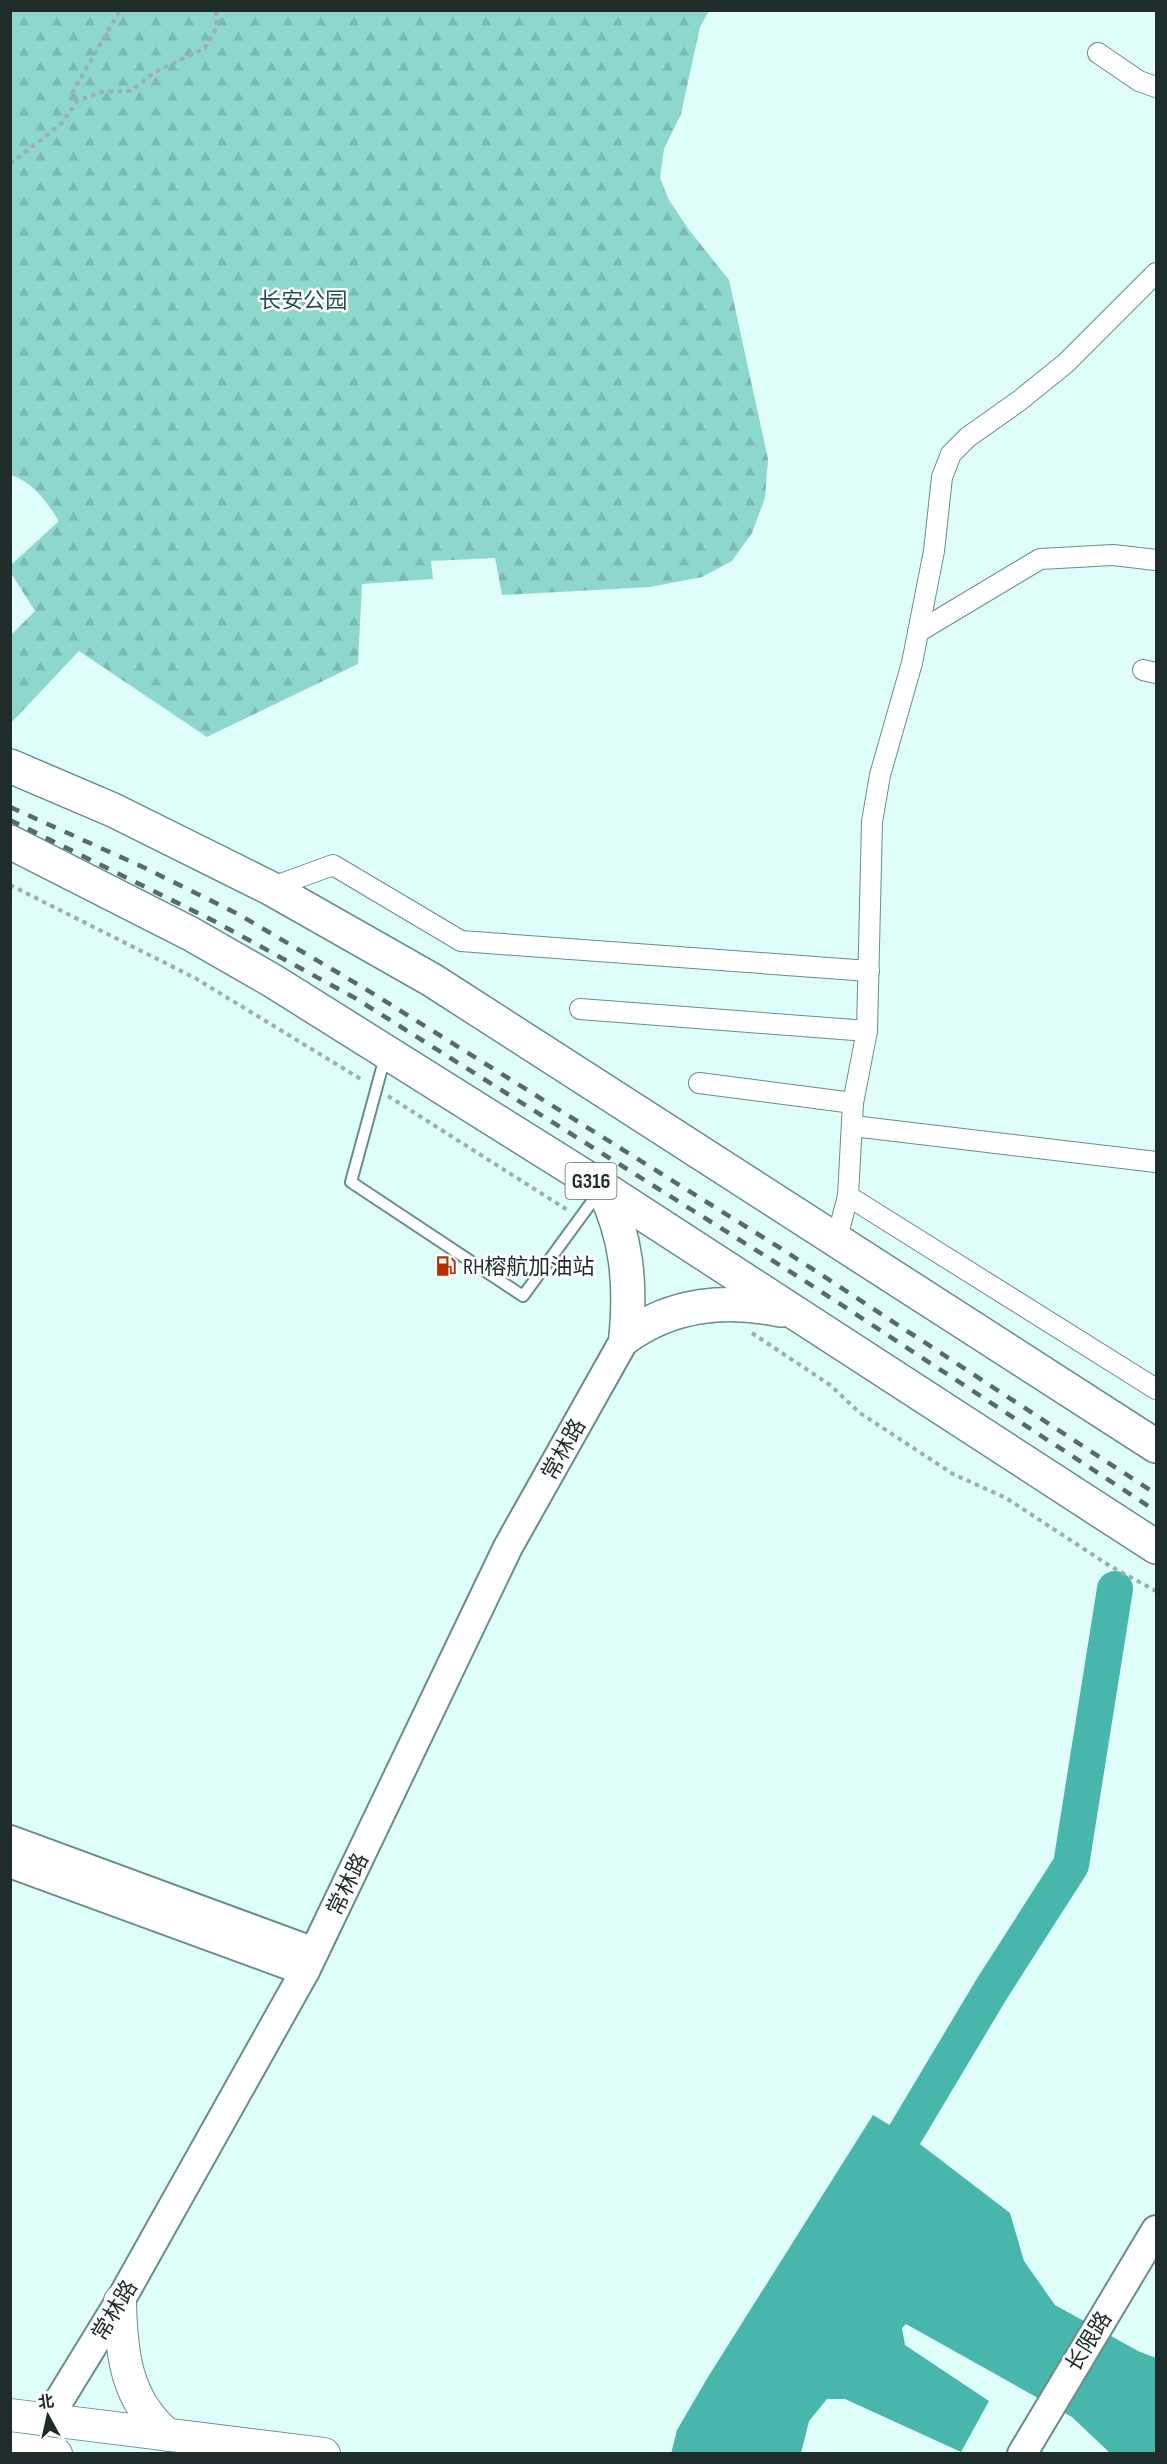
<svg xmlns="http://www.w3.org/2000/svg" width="1167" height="2464" viewBox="0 0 1167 2464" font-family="'Sofia Sans Condensed','Noto Sans SC',sans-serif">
<defs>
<pattern id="forest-firs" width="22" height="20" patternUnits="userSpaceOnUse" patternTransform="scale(1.5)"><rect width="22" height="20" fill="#8ed7cd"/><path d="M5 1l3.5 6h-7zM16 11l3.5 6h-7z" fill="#7ab9b0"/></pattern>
</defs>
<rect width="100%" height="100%" fill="#dffdf9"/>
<path fill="url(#forest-firs)" d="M11 10 709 11 700 27 681 114 664 149 660 178 669 200 689 230 729 280 768 459 765 498 752 533 732 561 702 577 650 587 502 595 495 558 431 561 433 579 362 584 358 664 207 737 79 651 11 723V635L35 611 11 573V565L59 521C46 501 34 483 11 475Z"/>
<polygon fill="#48b6aa" points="873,2115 916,2141 1010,2213 1024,2261 1055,2305 1138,2351 1156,2358 1156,2453 1110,2453 1072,2417 906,2324 902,2328 905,2345 989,2401 961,2452 845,2399 827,2399 809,2421 801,2453 671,2454 677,2430 708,2377"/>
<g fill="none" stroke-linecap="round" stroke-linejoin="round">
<polyline stroke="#48b6aa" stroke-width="36" points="880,2176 991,1990 1071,1865 1115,1589"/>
<g stroke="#698d88" stroke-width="14">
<polyline id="lane" points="385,1057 351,1182 523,1296 599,1192"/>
</g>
<g stroke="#698d88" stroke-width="22">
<g id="street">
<polyline points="1098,53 1139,81 1156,87"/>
<polyline points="918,632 1040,559 1113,555 1156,560"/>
<polyline points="1143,670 1156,673"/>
<polyline points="270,888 333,865 461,941 869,971"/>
<polyline points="580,1009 867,1031"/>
<polyline points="699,1083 853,1103"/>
<polyline points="853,1126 1156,1162"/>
<polyline points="848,1196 1156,1389"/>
<polyline points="837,1238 848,1196 853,1103 867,1031 872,822 880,775 912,663 934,551 942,477 951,454 968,437 1019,401 1066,363 1156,273"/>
</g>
</g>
<g stroke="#698d88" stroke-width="32">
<g id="secondary">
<polyline points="10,1840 314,1952"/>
<polyline points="10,1863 305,1971"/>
<polyline points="47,2420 120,2301 305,1971 508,1547 626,1337"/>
<polyline points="1022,2454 1156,2230"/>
</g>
</g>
<g stroke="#698d88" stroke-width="34">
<g id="primary">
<path d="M120 2301C121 2353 126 2401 168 2435"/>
<polyline points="10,2415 324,2454"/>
<polyline points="10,2448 56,2454"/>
</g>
</g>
<g stroke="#698d88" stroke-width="36">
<g id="highway">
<polyline points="10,766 113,810 270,888 432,980 1156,1446"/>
<polyline points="10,842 191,934 273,981 603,1188 1156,1547"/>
<path d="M603 1188C627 1237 631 1283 626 1337"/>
<path d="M626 1337C674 1303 726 1299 781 1310"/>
</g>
</g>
<g stroke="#99b1ae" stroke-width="4" stroke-dasharray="4.5 4.5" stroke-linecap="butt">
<polyline points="77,101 72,93 120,10"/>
<polyline points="10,164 61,124 77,101 101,92 131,91 155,72 205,48 217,27 216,10"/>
<polyline points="10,481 10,484"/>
<polyline points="10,885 195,978 364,1081"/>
<polyline points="388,1096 569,1211"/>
<polyline points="752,1333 830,1385 860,1413 953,1474 1006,1498 1110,1566 1156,1591"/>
</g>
<use href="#lane" stroke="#fff" stroke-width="10"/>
<use href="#street" stroke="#fff" stroke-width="20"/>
<use href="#secondary" stroke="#fff" stroke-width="28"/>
<use href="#primary" stroke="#fff" stroke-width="32"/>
<use href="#highway" stroke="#fff" stroke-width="33"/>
<g stroke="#566a67" stroke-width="4.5" stroke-dasharray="10 10" stroke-linecap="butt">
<polyline points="10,807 145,868 238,914 364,988 785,1251 1156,1494"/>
<polyline points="10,820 214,921 355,998 805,1281 1156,1511"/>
</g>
</g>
<defs>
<g id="fuel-bare" transform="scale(1.62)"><path d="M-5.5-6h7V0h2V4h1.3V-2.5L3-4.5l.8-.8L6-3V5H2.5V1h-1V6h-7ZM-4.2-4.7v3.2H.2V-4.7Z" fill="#b82e00" stroke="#fff" stroke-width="2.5" paint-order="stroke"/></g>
</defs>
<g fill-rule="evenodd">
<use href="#fuel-bare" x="446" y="1266"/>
</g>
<g text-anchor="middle" stroke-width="5" stroke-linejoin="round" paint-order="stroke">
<rect fill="#fff" stroke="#626c6b" stroke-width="1.5" x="565.5" y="1163" width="51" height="36" rx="4.5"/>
<g font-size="21" font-weight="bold" fill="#1e2d2b">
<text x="591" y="1188">G316</text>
</g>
<g font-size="22" fill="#22524d" stroke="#fff">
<text x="303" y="308">长安公园</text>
</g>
<g font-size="22" fill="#1e2d2b" stroke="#fff" text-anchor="start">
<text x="463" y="1274">RH榕航加油站</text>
</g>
<g font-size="22" fill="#1e2d2b" stroke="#fff">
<text transform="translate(563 1449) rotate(-61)" y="8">常林路</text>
<text transform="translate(347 1884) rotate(-64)" y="8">常林路</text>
<text transform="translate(114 2310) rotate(-59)" y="8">常林路</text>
<text transform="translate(1088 2341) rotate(-58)" y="8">长限路</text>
</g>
</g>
<rect width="1167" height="2464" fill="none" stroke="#1e2d2b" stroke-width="24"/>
<g transform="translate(48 2416) rotate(352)" stroke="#ffffff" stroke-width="4.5" paint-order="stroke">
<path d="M0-4.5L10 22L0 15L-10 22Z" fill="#1e2d2b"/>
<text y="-9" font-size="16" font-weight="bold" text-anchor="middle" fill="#1e2d2b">北</text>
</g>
</svg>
